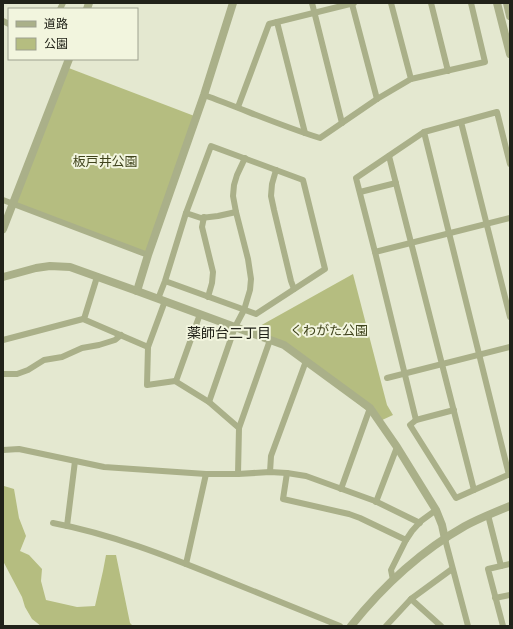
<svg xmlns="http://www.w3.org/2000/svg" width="513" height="629" viewBox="0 0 513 629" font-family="'Golos Text','Noto Sans JP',sans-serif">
<rect width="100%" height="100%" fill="#e4e8d0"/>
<g fill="#b5bd80">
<polygon points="66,67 197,117 148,255 12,204"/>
<polygon points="353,274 387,405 393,415 380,421 284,345 249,332"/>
<polygon points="4,486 14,489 19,518 26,536 20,551 29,555 42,569 41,581 46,600 77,607 95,606 103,571 106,555 116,555 130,623 133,626 41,626 32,619 25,607 22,597 3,561 3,487"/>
</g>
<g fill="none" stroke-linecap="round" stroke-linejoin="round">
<g stroke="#aab089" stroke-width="6">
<polyline points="312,3 342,123"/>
<polyline points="391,3 411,79"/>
<polyline points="431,3 448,71"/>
<polyline points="352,4 377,99"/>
<polyline points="60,9 63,3"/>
<polyline points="3,21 9,24"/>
<polyline points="277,22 305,133"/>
<path d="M204 95C243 109 281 126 320 138L377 99 411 79 485 62 471 3"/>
<polyline points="238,107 269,24 354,3"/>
<polyline points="461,122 510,317"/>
<polyline points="424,132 509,475"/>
<polyline points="389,156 474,490"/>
<polyline points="276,170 272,184 271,196 274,210 291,281 294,289"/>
<polyline points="360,192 396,183"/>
<polyline points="3,200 148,255"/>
<polyline points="186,213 201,218 218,216 236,212"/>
<polyline points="204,217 202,227 213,272 212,283 208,297"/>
<polyline points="375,252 510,218"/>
<polyline points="158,299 165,281 186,213 211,146 303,180 325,269 256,314 165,281"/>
<polyline points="165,301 148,347 147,385 175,381 209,402 239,428 238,474"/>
<polyline points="84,319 97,277"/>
<polyline points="3,340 83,319 148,347"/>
<polyline points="3,374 17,374 28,370 44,360 62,357 82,348 99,345 115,340 121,335"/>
<polyline points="387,378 510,347"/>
<polyline points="176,381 200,314"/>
<polyline points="209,402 235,327 244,310 250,290 251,279 248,259 236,212 233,196 234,185 237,175 245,158"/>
<polyline points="454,410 416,420 410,425 456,498 510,474"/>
<polyline points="416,420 375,252 356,178 424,132 497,112 510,164"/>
<polyline points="239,428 270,340"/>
<polyline points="3,450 19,449 104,467 206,474 238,474 270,472 287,473 306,476 375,501 420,523"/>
<polyline points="270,472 271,456 306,361"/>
<polyline points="287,473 283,499 349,514 360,518 406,540"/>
<polyline points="341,489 370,408"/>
<polyline points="376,502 397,447"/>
<polyline points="488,515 501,566"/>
<path d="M53 523C111 534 167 556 221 578 261 594 301 610 340 626"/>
<polyline points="67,526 75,461"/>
<polyline points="445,539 468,626"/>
<polyline points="186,564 206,474"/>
<polyline points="393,580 391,570 406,540 412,531 421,521 436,510"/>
<polyline points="495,598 510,595"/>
<polyline points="411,599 441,626"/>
<polyline points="386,626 411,599 452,569"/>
<polyline points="503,626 488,569 510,564"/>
</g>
<g stroke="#aab089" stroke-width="8">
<polyline points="497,3 510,54"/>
<polyline points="507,3 510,16"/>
<polyline points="87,9 89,3"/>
<polyline points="3,229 69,59"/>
<polyline points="3,277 36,268 50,266 70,267 137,291 284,345 370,408 397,447 436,510 442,525 445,539"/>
<polyline points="137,291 148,255 204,95 233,3"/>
<path d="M351 626C383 586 421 551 465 526 480 518 495 512 510 506"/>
</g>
</g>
<g text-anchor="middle" stroke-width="4" stroke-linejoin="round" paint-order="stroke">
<g font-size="13" fill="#40441d" stroke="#f2f5de">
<text x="105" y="166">板戸井公園</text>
<text x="329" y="335">くわがた公園</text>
</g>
<g font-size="14" fill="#212219" stroke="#f2f5de">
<text x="229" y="338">薬師台二丁目</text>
</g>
</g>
<rect width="513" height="629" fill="none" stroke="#212219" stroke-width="8"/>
<rect x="8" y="8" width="130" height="52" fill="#f2f5de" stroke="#9ea18f"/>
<rect x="16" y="21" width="20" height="6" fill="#aab089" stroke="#9ea18f"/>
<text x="44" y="28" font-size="12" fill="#212219">道路</text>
<rect x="16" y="38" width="20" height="12" fill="#b5bd80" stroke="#9ea18f"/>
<text x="44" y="48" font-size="12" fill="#212219">公園</text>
</svg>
